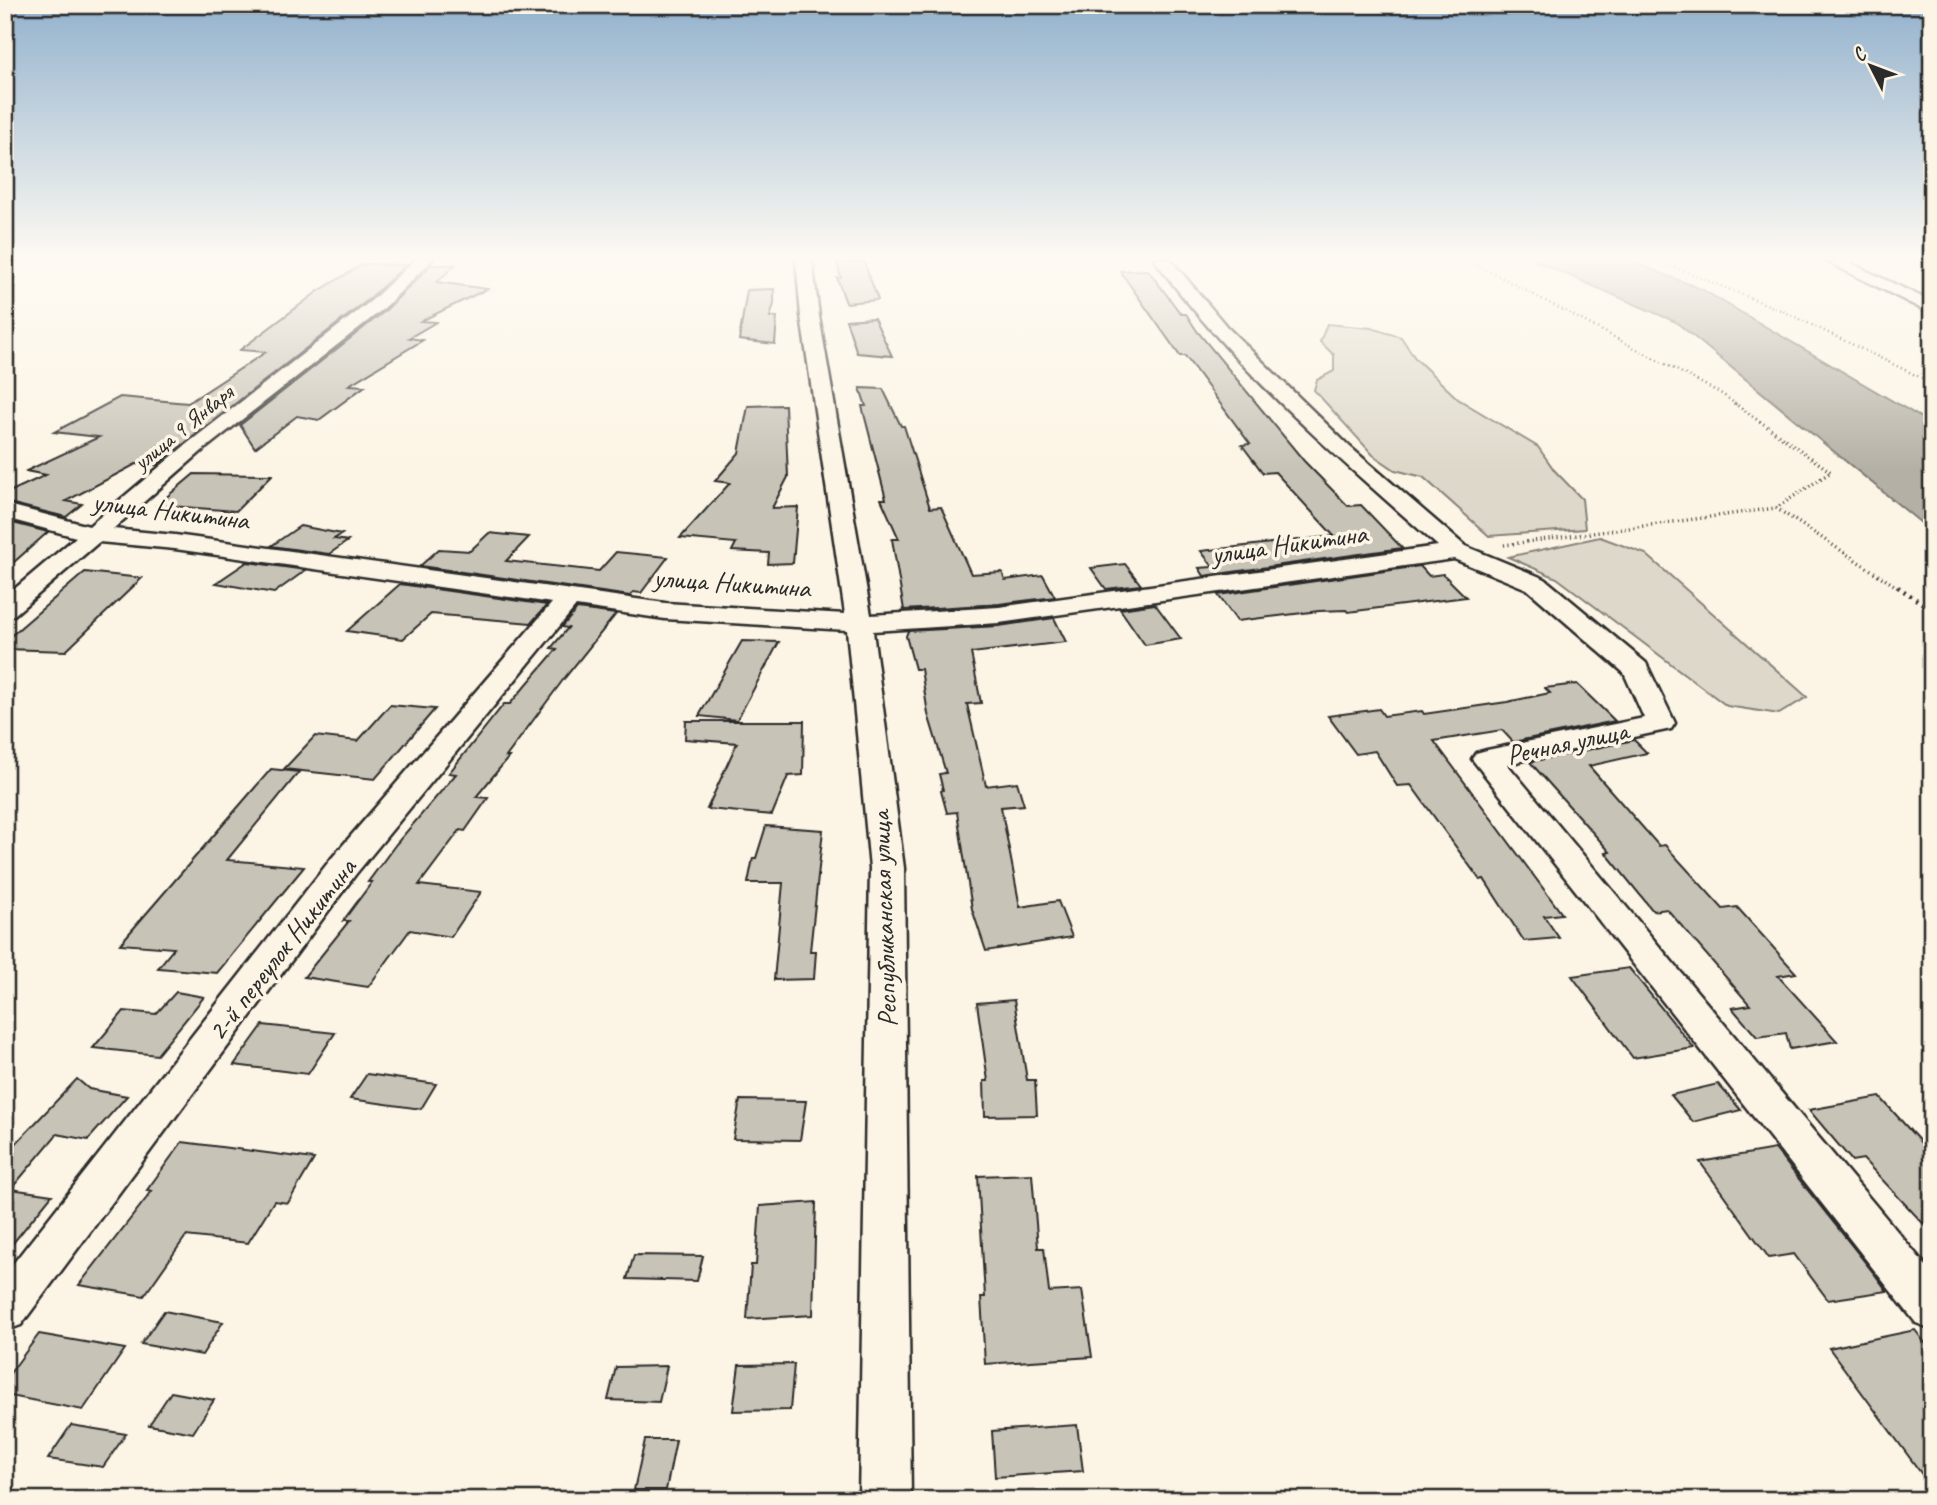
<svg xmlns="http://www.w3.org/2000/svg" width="1937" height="1505" viewBox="0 0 1937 1505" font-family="Caveat,sans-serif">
<rect width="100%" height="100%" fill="#fcf5e5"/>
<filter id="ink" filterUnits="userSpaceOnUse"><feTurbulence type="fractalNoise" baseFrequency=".0143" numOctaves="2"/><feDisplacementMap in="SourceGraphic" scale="14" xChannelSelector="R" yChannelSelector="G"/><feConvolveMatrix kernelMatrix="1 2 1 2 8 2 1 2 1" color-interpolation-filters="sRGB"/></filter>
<g filter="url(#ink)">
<g fill="#ded8ca" stroke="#84827a" stroke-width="2">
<polygon points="1327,324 1371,328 1401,337 1415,358 1458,399 1538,447 1555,471 1582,499 1585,529 1489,536 1423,477 1395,470 1373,455 1314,390 1317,380 1334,371 1334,355 1320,342"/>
<polygon points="1600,537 1646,554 1807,697 1779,714 1727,706 1557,578 1508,557"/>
</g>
<polygon fill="#b4b0a5" stroke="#7d7b74" stroke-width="2" points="1531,259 1626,259 1701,289 1932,424 1932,532 1676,322"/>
<g fill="#c8c3b7" stroke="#2b2b2b" stroke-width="2">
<polygon points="864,262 878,300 846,303 837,278 841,278 837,263"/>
<polygon points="363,264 406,265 369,299 157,465 136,464 66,501 82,504 66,517 5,502 5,494 46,475 26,471 99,437 54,432 120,397 188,403 266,352 240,350 317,292"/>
<polygon points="431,265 455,265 437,282 487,289 421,321 436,322 409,338 423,340 349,385 365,386 319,420 297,416 255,448 240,425 385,311"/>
<polygon points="1148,270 1181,314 1186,314 1197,331 1304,461 1348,506 1361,505 1402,548 1204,576 1199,568 1213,567 1201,551 1334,536 1275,472 1263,473 1242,445 1250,444 1185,356 1180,356 1120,271"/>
<polygon points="774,289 774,304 770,317 777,317 775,344 739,340 747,290"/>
<polygon points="874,318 892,356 857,353 846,320"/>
<polygon points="860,388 883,389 901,426 904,426 930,508 941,507 971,574 1002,572 1005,580 1043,575 1055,597 999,604 904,610 892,539 899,539 881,499 886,499 862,406 866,406"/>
<polygon points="785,405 788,477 772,508 798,507 793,563 768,564 769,553 732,551 736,543 680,538 730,483 715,481 739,453 748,406"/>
<polygon points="194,474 272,475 236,511 157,505"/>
<polygon points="5,521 48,532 5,570"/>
<polygon points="300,526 342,534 334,539 348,541 329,554 271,546"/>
<polygon points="489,533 529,537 506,561 599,571 616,552 668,557 641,593 633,592 630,596 420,566 439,549 470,551"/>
<polygon points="247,562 306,570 274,593 216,583"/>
<polygon points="1125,564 1141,585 1106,589 1091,568"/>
<polygon points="1420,566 1429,576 1443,574 1466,597 1348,612 1346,610 1319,611 1237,621 1218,595"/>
<polygon points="85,572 142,578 66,651 5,649 5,641"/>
<polygon points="400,584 547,605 531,623 431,614 403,639 347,631"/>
<polygon points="1155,604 1181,639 1145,645 1120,609"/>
<polygon points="577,609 616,614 563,680 506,757 509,757 476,797 488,798 465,831 460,830 419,885 481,892 451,937 410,930 368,987 304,977 349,921 343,921 372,882 368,882 396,844 456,774 449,773 504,704 510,704 557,649 551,648 568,628 562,627"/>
<polygon points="1054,618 1066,642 971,653 981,703 967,704 986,786 1017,782 1024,805 1001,807 1020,907 1058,901 1072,937 986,951 972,909 957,812 947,813 941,791 943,790 939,774 946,773 928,714 921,669 915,669 906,636 908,631 999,626"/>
<polygon points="742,641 779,642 737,720 699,716"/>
<polygon points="1577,684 1615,721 1513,742 1502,730 1434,741 1562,914 1544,916 1559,938 1524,941 1484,879 1480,880 1411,785 1397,786 1375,751 1356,754 1328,716 1379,709 1384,716 1422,711 1424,714 1507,702 1550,693 1545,688"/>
<polygon points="390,705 435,709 375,779 284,769 315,736 358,741"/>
<polygon points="686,721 804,721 803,775 788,776 772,815 707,809 737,743 685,739"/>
<polygon points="1634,740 1647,753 1589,766 1659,846 1665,845 1723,909 1737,907 1796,973 1778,976 1837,1041 1790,1049 1786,1033 1757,1037 1732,1008 1750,1005 1667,909 1653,911 1606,853 1610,852 1530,762"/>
<polygon points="271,769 299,772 227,860 304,867 217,973 158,968 174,948 120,944"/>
<polygon points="766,826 823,830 810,951 816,951 814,979 774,980 783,883 748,883 753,858 756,858"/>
<polygon points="1629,968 1694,1048 1633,1058 1572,976"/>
<polygon points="176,992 204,997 157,1055 93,1048 124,1011 156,1014"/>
<polygon points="1014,1000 1027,1080 1035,1080 1037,1115 985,1116 984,1081 988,1081 977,1003"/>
<polygon points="263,1025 335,1033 308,1074 234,1065"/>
<polygon points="367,1074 436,1084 421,1109 350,1099"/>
<polygon points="77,1079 89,1089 127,1096 88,1140 57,1134 11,1189 52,1195 5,1253 5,1155"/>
<polygon points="1718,1084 1741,1110 1693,1122 1671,1095"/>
<polygon points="1880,1097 1932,1155 1932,1233 1863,1159 1852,1161 1809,1110"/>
<polygon points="740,1100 806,1101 800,1140 733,1139"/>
<polygon points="182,1142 314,1159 288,1203 274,1201 248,1243 186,1236 144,1296 79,1285 152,1191 147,1190"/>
<polygon points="1775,1149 1876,1276 1887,1291 1828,1300 1794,1254 1769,1258 1700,1162"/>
<polygon points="1032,1174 1038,1248 1044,1248 1049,1292 1082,1290 1092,1357 985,1364 981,1297 985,1297 978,1176"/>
<polygon points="816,1202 813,1315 747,1319 751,1265 756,1265 760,1206"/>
<polygon points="634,1255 703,1256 697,1281 627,1279"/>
<polygon points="164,1311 223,1322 202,1355 141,1344"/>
<polygon points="1915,1330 1932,1352 1932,1488 1829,1348"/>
<polygon points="39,1334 125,1349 83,1410 5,1395 5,1380"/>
<polygon points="794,1364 790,1410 733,1411 739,1365"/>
<polygon points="667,1366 659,1402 608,1400 616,1367"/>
<polygon points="171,1392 214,1400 193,1433 149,1425"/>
<polygon points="71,1425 126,1434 103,1467 48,1459"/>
<polygon points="1077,1425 1083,1471 995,1477 992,1431"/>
<polygon points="645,1440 676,1440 666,1490 634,1490"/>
</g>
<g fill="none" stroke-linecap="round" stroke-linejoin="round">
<g stroke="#2b2b2b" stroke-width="5">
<g id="minor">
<path d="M416 259H433L383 309 202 451 113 529 175 535 665 603 845 614 801 316 796 259H812L819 316 871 615 999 607 1438 546C1338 458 1233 368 1154 259H1170L1227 327 1350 447 1465 546 1545 579 1646 663 1675 723 1671 729 1507 764 1932 1273V1329L1916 1323 1472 759 1476 753 1487 750 1644 718 1624 673 1527 589 1454 559 999 623 873 631 904 868 911 1500H859L870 868 847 630 665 619 576 606 355 875 21 1325 5 1331V1274L331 859 552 603 175 549 99 542 14 615 5 618V597L76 537 5 518V504L89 526 188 443 371 301Z"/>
<polygon points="1822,259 1842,259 1932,302 1932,314"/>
</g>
</g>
<g stroke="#2b2b2b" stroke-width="2.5" stroke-dasharray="1 3.5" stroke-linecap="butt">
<polyline points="1466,259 1722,394 1737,405"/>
<polyline points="1654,259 1783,311 1932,383"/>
</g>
<g stroke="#2b2b2b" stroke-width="3.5" stroke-dasharray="1 3.5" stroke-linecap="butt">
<polyline points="1734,403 1831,472 1776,508"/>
<polyline points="1504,545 1776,508 1900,589"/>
</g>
<polyline stroke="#2b2b2b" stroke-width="4.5" stroke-dasharray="2 5" stroke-linecap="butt" points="1898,587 1926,606"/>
<use href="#minor" fill="#fcf5e5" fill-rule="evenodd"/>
</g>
</g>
<linearGradient id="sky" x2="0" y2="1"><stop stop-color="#93b2cd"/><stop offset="0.55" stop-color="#fefaf3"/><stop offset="1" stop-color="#fefaf3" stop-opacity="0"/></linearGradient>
<rect width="1937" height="470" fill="url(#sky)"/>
<g text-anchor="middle" stroke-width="7" stroke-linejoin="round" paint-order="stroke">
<g font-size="23" fill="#2b2b2b" stroke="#fcf5e5">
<text transform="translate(183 427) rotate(-39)" y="8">улица 9 Января</text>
</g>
<g font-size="28" fill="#2b2b2b" stroke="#fcf5e5">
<text transform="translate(171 510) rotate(7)" y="10">улица Никитина</text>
<text transform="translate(1289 543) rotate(-8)" y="10">улица Никитина</text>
<text transform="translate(732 582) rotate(4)" y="10">улица Никитина</text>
<text transform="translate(1567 742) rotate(-12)" y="10">Речная улица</text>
<text transform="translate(883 919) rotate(-92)" y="10">Республиканская улица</text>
<text transform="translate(281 949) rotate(-52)" y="10">2-й переулок Никитина</text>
</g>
</g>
<rect width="1937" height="1505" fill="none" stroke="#fcf5e5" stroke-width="28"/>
<rect x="14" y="14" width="1909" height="1477" fill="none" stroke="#2b2b2b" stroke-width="2.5" filter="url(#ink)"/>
<g transform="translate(1871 66) rotate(312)" stroke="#fcf5e5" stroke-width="5" paint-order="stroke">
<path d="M0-5L12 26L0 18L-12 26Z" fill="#2b2b2b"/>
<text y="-10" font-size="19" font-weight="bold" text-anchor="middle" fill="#2b2b2b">С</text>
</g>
</svg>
